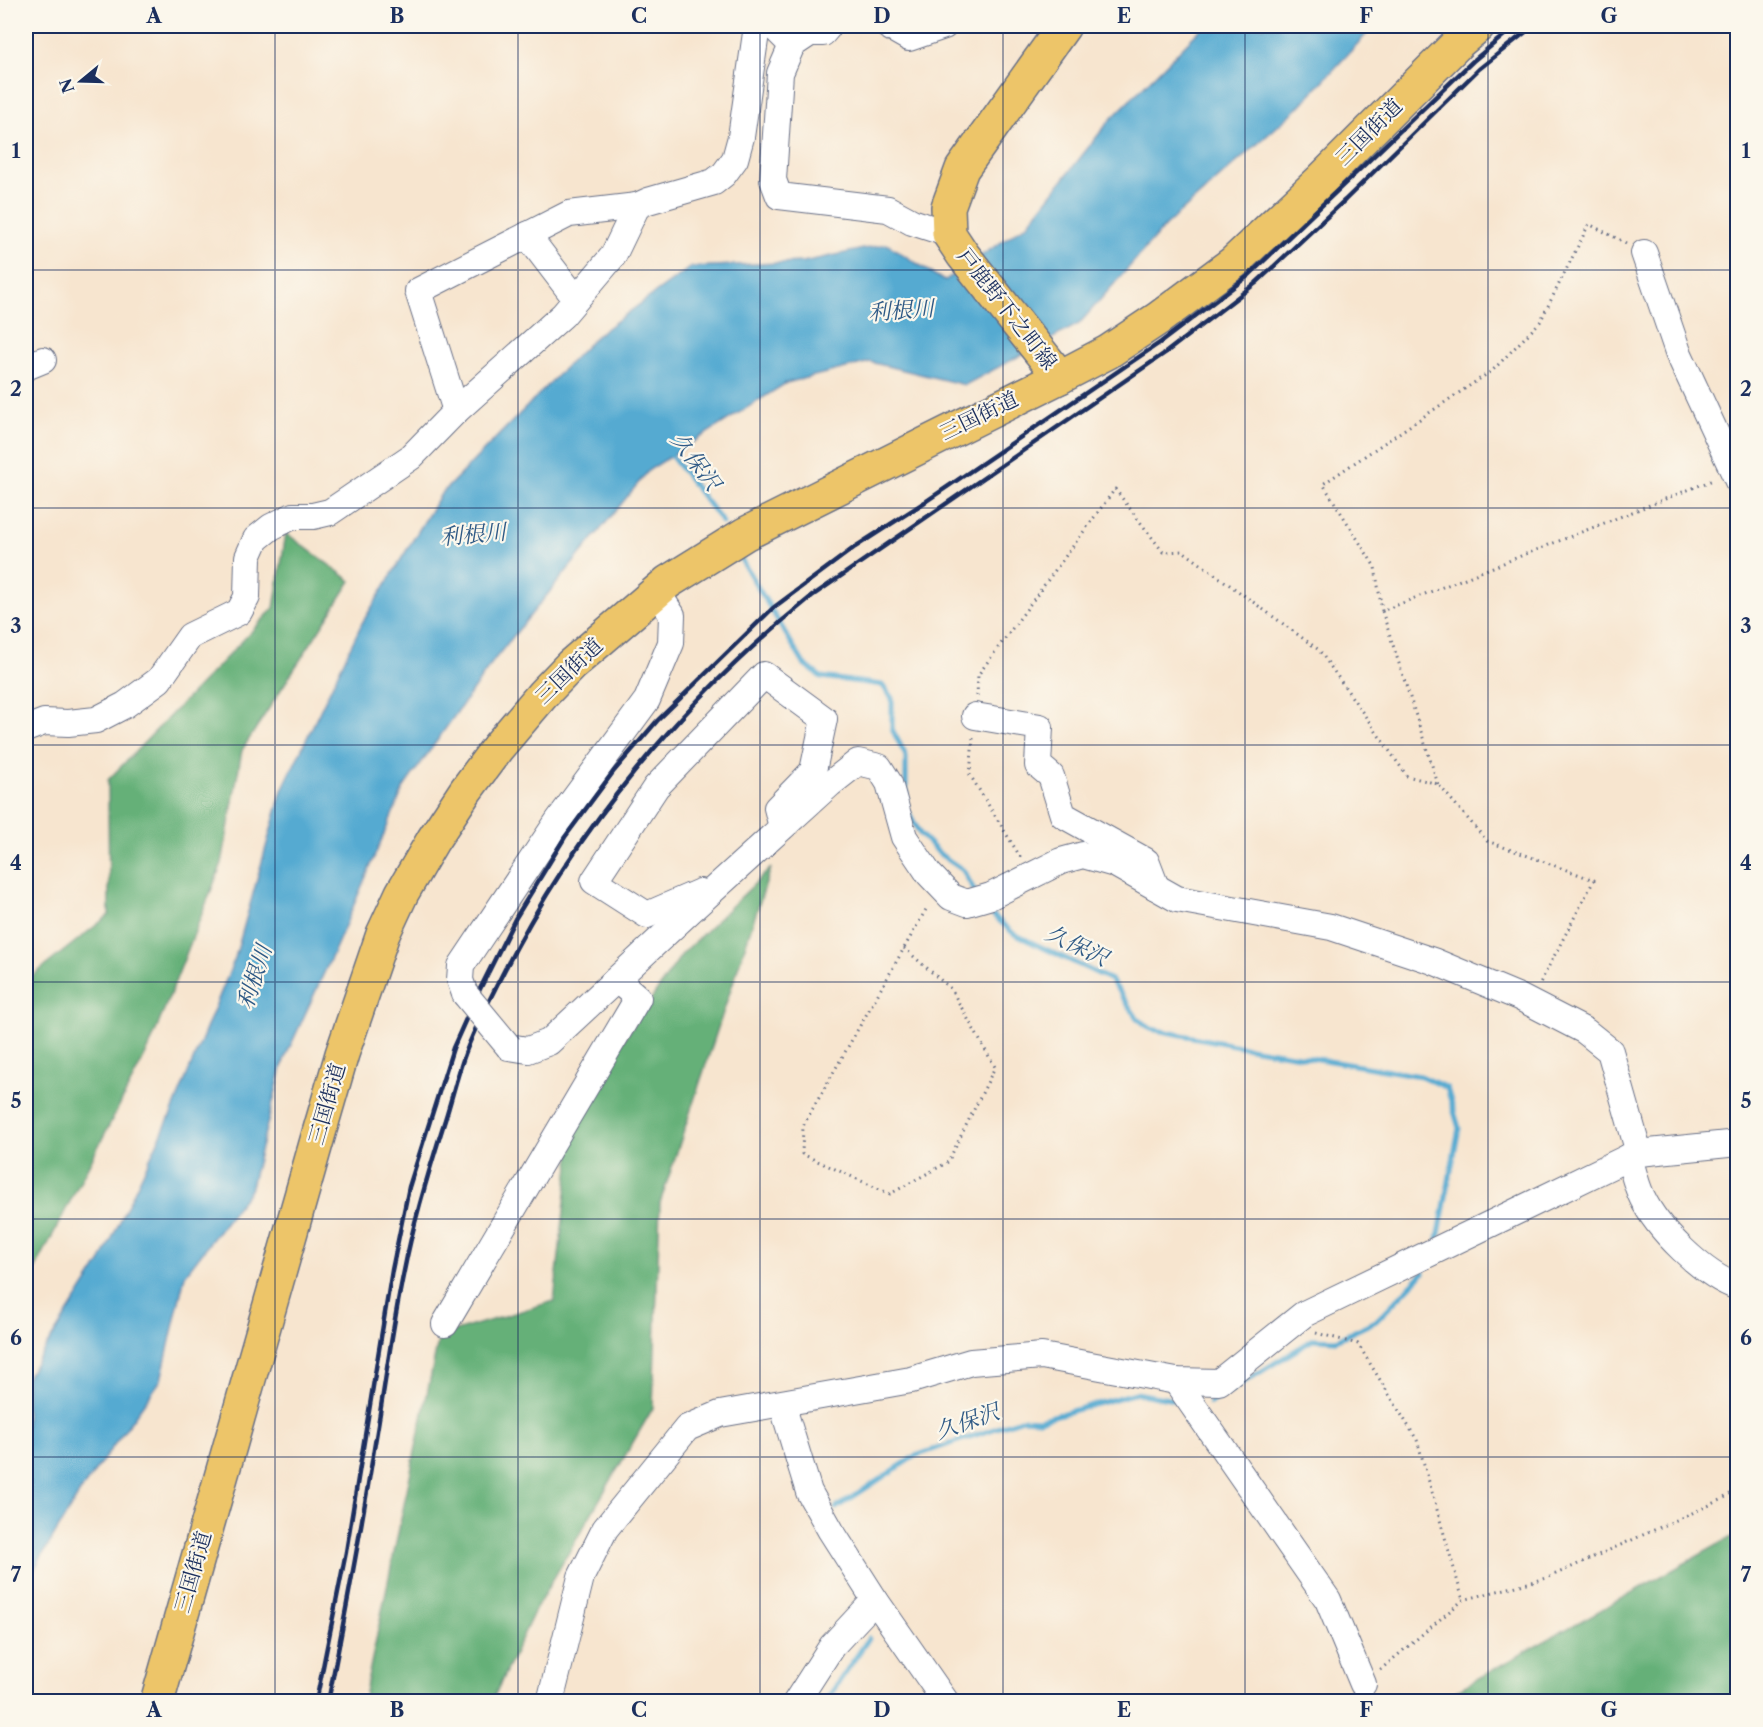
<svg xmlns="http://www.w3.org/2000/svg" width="1763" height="1727" viewBox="0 0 1763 1727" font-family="'Libre Caslon Text','Noto Serif JP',serif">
<rect width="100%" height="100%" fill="#fbf7ec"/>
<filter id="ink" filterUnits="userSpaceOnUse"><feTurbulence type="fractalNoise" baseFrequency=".0167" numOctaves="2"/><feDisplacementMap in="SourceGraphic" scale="12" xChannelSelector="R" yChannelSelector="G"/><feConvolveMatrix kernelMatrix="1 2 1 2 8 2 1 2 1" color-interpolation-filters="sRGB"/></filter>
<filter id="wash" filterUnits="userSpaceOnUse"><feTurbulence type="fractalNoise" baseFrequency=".008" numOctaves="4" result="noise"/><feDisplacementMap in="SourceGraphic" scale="24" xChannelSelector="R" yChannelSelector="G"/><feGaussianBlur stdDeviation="1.35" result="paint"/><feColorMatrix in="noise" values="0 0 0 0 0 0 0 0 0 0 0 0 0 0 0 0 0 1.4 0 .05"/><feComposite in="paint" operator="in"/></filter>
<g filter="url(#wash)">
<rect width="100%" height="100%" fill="#f7e5cf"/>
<g fill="#65b078" stroke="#40706b" stroke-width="1.5">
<polygon points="286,533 351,581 242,750 222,863 149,1048 26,1287 26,981 109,915 108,780 274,608"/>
<polygon points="771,868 660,1203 653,1408 534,1612 492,1701 363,1702 439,1336 554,1301 575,1111 682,954"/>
<polygon points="1737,1534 1737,1701 1450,1701 1457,1690"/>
</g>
<polygon fill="#55aad1" stroke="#386c98" stroke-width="1.5" points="1204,26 1374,26 1298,108 1165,226 1079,324 965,385 870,362 786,383 649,470 494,660 404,787 336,947 284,1060 250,1190 185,1275 161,1380 80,1492 26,1583 26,1378 101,1261 172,1112 235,958 282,790 362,623 441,494 596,336 691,267 803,262 887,244 944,281 1028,224 1110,120"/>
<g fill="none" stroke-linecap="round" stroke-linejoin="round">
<g stroke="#55aad1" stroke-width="5">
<polyline points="667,450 723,523"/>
<polyline points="739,556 804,664 821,677 882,685 892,698 892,729 906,756 906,798"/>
<polyline points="909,813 920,834 941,855 963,870 975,892"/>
<polyline points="983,906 1014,934 1111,980 1137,1018 1151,1029 1244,1047 1421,1076 1447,1088 1459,1128 1438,1239"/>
<polyline points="1210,1403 1314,1339 1336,1340 1376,1321 1423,1273"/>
<polyline points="836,1508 915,1456 1023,1419 1039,1420 1136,1393 1180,1401"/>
<polyline points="825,1702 869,1638"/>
</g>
</g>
</g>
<g filter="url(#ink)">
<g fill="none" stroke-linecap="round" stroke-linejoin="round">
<g stroke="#686f86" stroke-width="28">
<g id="minor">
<polyline points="773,26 792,45"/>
<polyline points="829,26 823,33 810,33 792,45 780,73 773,180 779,196 888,209 912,222 949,234"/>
<polyline points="888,26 909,38 944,26"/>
<polyline points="527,235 576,299"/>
<polyline points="1644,253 1678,352 1738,481"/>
<polyline points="26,367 43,360"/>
<polyline points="456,411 418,291 569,214 637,206"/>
<polyline points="975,716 1040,727 1038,765 1051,776 1063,815 1146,861 1156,887"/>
<polyline points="26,729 44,722 68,723 96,720 125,705 159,680 190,636 239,612 247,597 248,557 256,539 271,527 293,516 313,516 330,512 411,457 456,411 563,315 613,256 637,206 648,201 714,182 724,174 735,159 741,137 757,26"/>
<polyline points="700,892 647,915 594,881 656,787 764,675 824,719 813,771 777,808 782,827"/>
<polyline points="465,994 460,980 461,966 558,821 647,700 671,643 672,615 657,592"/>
<polyline points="509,1047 528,1050 549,1042 690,911 830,784 858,762 879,767 889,783 904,837 929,874 951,897 967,903 991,896 1061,861 1083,855 1115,864 1177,899 1331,927 1433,961 1519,997 1585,1031 1610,1051 1639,1153"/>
<path d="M1629 1157C1633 1170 1636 1185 1642 1197 1657 1229 1703 1275 1738 1287"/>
<polyline points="445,1324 638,998 617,980"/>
<polyline points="1176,1381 1328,1600 1363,1684"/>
<polyline points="782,1404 809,1492 831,1531 875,1600 946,1702"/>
<polyline points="550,1702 581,1577 605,1529 687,1428 720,1414 911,1380 971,1362 1042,1356 1176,1381 1219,1382 1304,1314 1629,1157 1639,1153 1738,1143"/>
<polyline points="796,1702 832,1646 875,1600"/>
</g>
</g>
<g stroke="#686f86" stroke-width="36">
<polyline id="major" points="1060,377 963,255 949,234 948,207 962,169 1064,26"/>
</g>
<g stroke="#686f86" stroke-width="36">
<polyline id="highway" points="157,1702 319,1133 342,1054 383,934 402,893 433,840 466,790 498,747 543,694 571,665 668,582 745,534 1060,377 1108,352 1159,318 1233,263 1321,180 1459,42 1478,26"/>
</g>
<g stroke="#686f86" stroke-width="3" stroke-dasharray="1.5 4.5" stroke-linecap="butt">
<polyline points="1382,611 1375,567 1323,484 1493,370 1540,322 1589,224 1626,243"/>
<polyline points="977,696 978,675 1115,489 1163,552 1183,551 1319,650 1407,776 1438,784 1487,841 1594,880 1539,985"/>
<polyline points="973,738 970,775 1021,858"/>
<polyline points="1438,784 1382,611 1713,480"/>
<polyline points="904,948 951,989 995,1067 948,1162 890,1194 802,1154 803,1126 928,906"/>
<polyline points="1316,1333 1358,1344 1417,1440 1463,1600"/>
<polyline points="1380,1670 1463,1600 1547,1578 1721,1500 1738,1489"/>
</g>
<use href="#minor" stroke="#fff" stroke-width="26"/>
<use href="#major" stroke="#edc569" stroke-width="33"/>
<use href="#highway" stroke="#edc569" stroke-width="33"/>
<g stroke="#1b2f5e" stroke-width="4.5">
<polyline points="316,1702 346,1552 392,1270 409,1187 453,1048 474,1001 515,919 565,837 614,771 657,721 773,608 855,547 925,502 1161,342 1248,276 1473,61 1515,26"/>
<path d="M328 1702C345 1616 361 1530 375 1443 385 1386 392 1328 404 1271 414 1219 429 1170 445 1120 452 1098 457 1076 465 1054 475 1027 489 1001 502 975 576 828 684 699 812 596L1165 353 1256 283 1345 200 1479 69 1533 26"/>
</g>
<g stroke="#686f86" stroke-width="28" stroke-linecap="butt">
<polyline id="minor-bridge" points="465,994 509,1047"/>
</g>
<use href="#minor-bridge" stroke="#fff" stroke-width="26"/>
</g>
</g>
<path fill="none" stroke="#1b2f5e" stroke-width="1.5" stroke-opacity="0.55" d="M275 26V1702M518 26V1702M760 26V1702M1003 26V1702M1245 26V1702M1488 26V1702M26 270H1738M26 508H1738M26 745H1738M26 982H1738M26 1219H1738M26 1457H1738"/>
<g text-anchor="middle" stroke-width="4.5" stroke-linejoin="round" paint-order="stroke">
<g font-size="21" fill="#1b2f5e" stroke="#fbf7ec">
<text transform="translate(1369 132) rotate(-45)" y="7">三国街道</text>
<text transform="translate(1007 309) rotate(52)" y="7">戸鹿野下之町線</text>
<text transform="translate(979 416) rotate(-26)" y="7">三国街道</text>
<text transform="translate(569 671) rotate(-44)" y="7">三国街道</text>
<text transform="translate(327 1104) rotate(-74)" y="7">三国街道</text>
<text transform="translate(193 1572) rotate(-74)" y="7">三国街道</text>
</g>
<g font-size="22" font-style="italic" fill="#2f5a86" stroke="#fbf7ec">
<text transform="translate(901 310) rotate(-4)" y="8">利根川</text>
<text transform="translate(696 461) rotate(53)" y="8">久保沢</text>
<text transform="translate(473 534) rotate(-5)" y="8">利根川</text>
<text transform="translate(1077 945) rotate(25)" y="8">久保沢</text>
<text transform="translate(254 977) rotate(-72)" y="8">利根川</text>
<text transform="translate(967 1421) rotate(-19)" y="8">久保沢</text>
</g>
</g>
<rect width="1763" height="1727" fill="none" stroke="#fbf7ec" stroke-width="66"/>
<g transform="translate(81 81) rotate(251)" stroke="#fbf7ec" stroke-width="4.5" paint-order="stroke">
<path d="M0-4.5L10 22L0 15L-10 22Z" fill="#1b2f5e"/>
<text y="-9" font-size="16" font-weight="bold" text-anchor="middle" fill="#1b2f5e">N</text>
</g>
<rect x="33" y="33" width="1697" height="1661" fill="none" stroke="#1b2f5e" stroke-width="2"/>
<g font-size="20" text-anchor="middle" font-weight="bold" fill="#1b2f5e">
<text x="154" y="23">A</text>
<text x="397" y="23">B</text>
<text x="639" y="23">C</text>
<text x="882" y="23">D</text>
<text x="1124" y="23">E</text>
<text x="1366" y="23">F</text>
<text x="1609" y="23">G</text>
<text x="16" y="158">1</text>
<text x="1746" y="158">1</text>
<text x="16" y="396">2</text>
<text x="1746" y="396">2</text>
<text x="16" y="633">3</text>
<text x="1746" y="633">3</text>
<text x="16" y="870">4</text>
<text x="1746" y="870">4</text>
<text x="16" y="1108">5</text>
<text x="1746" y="1108">5</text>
<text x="16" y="1345">6</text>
<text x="1746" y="1345">6</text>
<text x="16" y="1582">7</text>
<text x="1746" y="1582">7</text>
<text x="154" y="1717">A</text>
<text x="397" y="1717">B</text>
<text x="639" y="1717">C</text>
<text x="882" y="1717">D</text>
<text x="1124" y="1717">E</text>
<text x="1366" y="1717">F</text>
<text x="1609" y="1717">G</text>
</g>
</svg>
